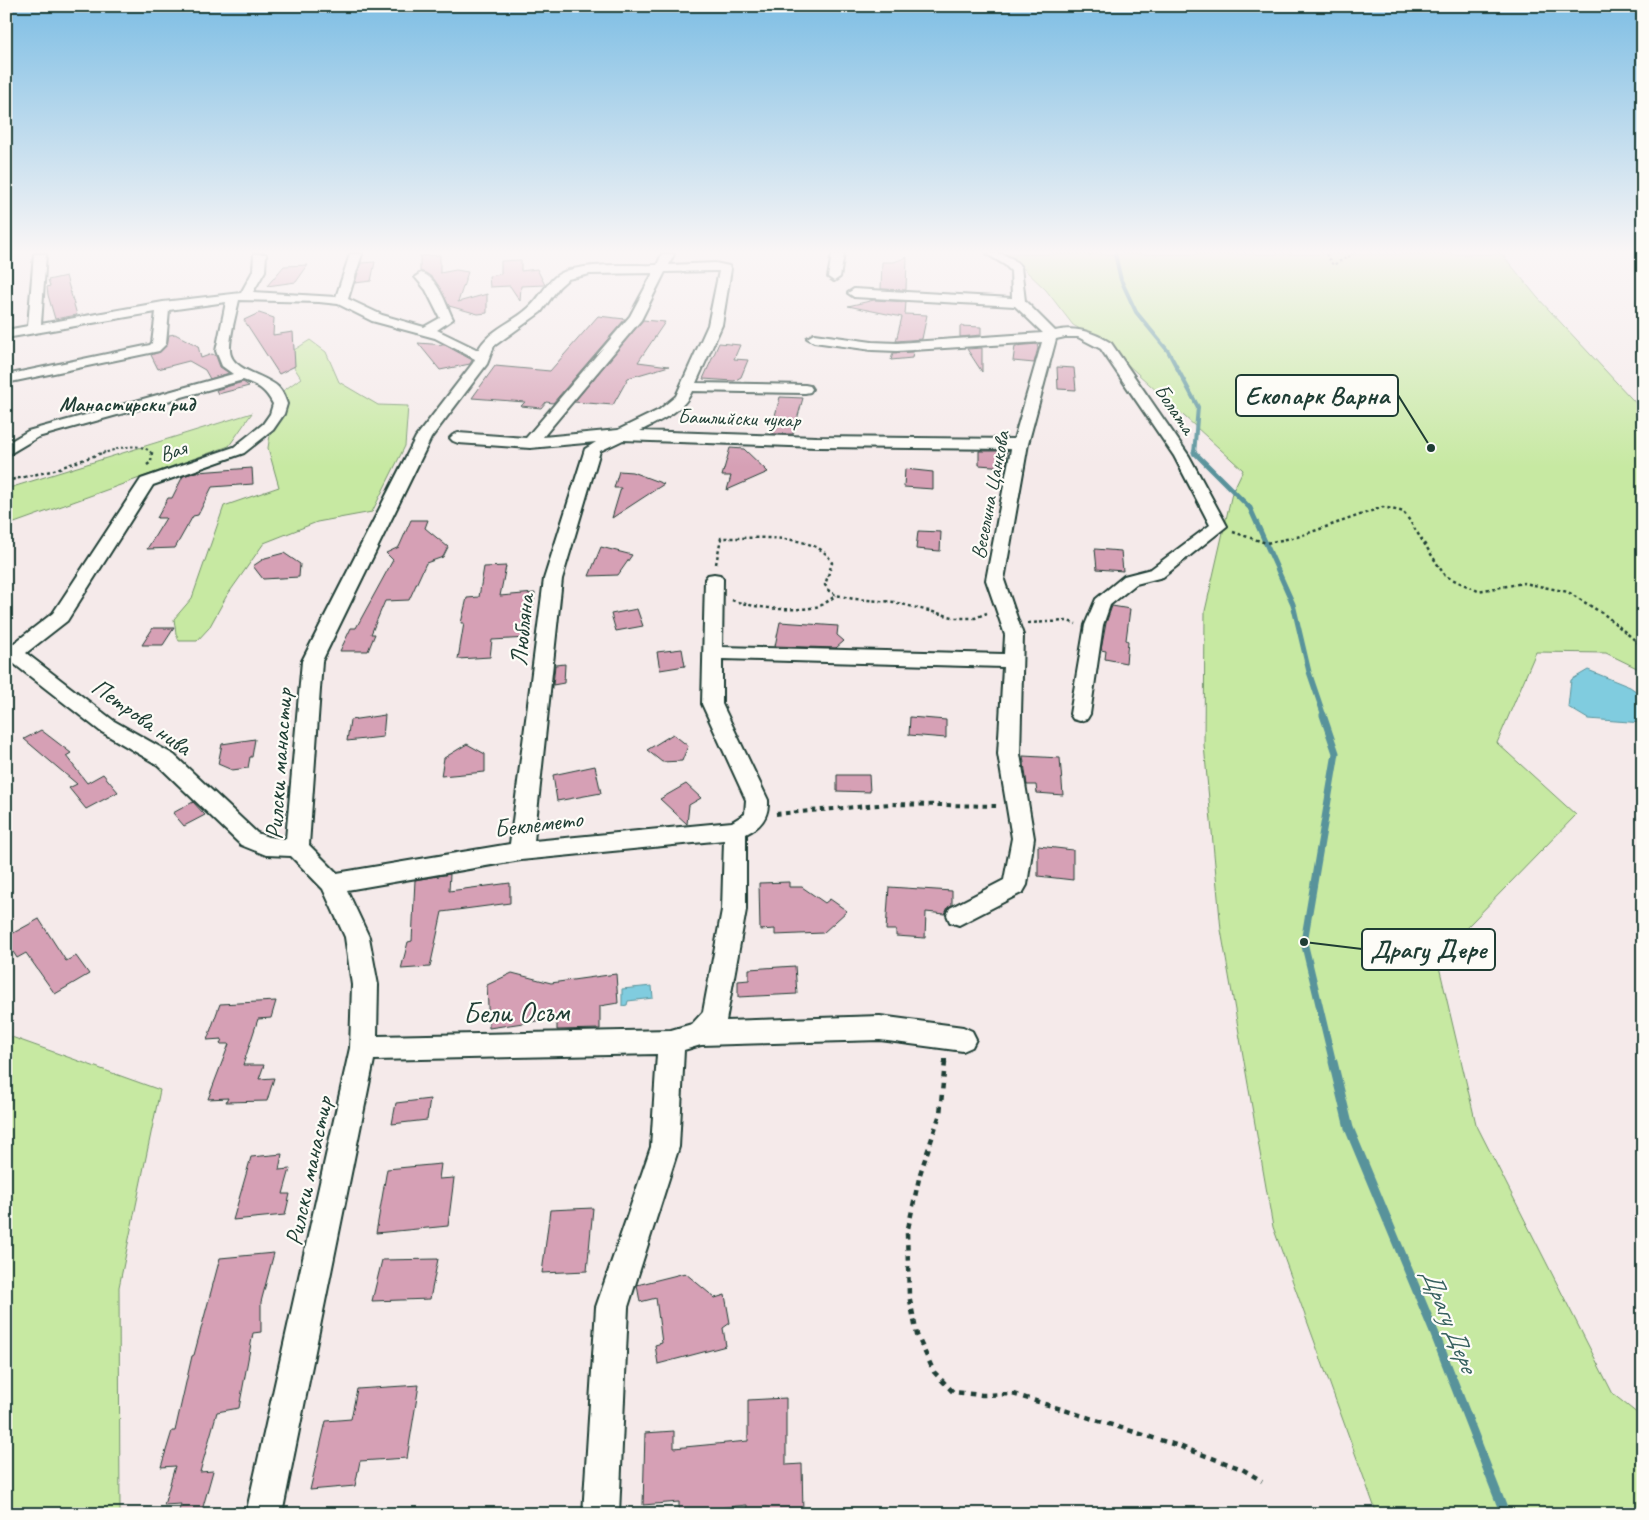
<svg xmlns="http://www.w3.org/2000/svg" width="1649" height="1520" viewBox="0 0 1649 1520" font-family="Caveat,sans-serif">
<rect width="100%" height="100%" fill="#f5eaea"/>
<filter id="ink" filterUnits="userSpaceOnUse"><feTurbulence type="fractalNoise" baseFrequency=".02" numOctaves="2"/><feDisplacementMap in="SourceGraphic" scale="10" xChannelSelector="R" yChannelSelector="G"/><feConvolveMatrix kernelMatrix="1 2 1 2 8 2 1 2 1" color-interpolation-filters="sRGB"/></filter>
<g filter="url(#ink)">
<g fill="#c7e9a2" stroke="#73936b">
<polygon points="1000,254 1502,254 1537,297 1643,411 1643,671 1606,653 1536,652 1497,743 1576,815 1437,958 1476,1124 1613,1394 1643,1418 1643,1514 1377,1514 1273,1227 1221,930 1204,745 1205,611 1232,493 1243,470 1102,341 1073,325 1046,290 1024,269"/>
<polygon points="310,340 326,352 339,382 378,405 408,406 405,446 372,512 317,522 264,543 226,597 209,628 197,641 179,641 176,634 174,619 192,598 224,506 279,487 268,448 276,396 301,378 286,355"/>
<polygon points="252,413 229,446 6,526 6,489"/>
<polygon points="6,1035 160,1090 119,1287 120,1514 6,1514"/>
</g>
<g fill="#80ccdf" stroke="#59939b">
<polygon points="1588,670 1630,687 1643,696 1643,723 1588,719 1568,707 1571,680"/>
<polygon points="652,986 653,998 628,1001 627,1005 622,1006 622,989"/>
</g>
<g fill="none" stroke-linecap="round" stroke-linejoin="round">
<polyline stroke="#59939b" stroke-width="4" points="1115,254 1121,280 1136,312 1168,351 1198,407 1194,454"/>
<polyline stroke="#59939b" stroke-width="5" points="1194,452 1250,508 1293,604 1309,672 1324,716"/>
<polyline stroke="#59939b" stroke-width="7" points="1323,715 1336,753 1304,942 1333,1063"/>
<polyline stroke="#59939b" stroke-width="9" points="1333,1062 1349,1128 1434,1332 1505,1514"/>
</g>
<g fill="#d6a0b5" stroke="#1f3d34">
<polygon points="440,255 440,273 456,270 468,272 458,302 487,294 487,313 478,314 449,306 434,279 420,271 420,256"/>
<polygon points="907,257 906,290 881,289 882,262 894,262"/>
<polygon points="521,260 521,271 537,269 545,285 521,286 520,301 510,286 490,287 489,276 501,274 501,261"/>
<polygon points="375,262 371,281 355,283 361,263"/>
<polygon points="308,265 296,282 267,286 284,266"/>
<polygon points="66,276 77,315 55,319 48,295 47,287 50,286 48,280"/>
<polygon points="874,300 906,302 905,314 927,315 922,339 896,341 902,317 848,306"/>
<polygon points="259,313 274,318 273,335 293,332 295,366 279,374 244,320"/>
<polygon points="598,316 625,319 553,403 546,402 541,408 521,406 525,402 472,398 495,366 550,371"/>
<polygon points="643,320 665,322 638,362 669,366 628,378 613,405 574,402"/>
<polygon points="960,326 981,327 981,335 960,337"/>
<polygon points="175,334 198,346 201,358 212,354 216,356 220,367 229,373 210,379 205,370 189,361 158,369 151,355 160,352 167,345 169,335"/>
<polygon points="418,343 445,345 472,360 470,364 440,370"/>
<polygon points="719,343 740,345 734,359 748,360 741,377 734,381 703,379"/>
<polygon points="1037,344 1038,348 1034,363 1013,361 1015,346"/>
<polygon points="982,348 982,372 967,349"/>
<polygon points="913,352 912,358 891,360 893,353"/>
<polygon points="1057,367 1074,368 1076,390 1058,389"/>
<polygon points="243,382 249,386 218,394 216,390"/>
<polygon points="780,397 803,398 793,434 770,434"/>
<polygon points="730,448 744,449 768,472 727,490 731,476 722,476"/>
<polygon points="979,451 1007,451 1006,467 979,465"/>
<polygon points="252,468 253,484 212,487 198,515 193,516 175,548 147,549 166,518 157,518 168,498 172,498 183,476 197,472"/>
<polygon points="905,469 933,472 933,489 904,487"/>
<polygon points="619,471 632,472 664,484 612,518 621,488 614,488"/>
<polygon points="411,520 428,520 425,528 448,547 443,557 426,563 409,600 385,601 371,634 375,634 368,651 340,651 351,628 356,628 393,560 386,553 399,547"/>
<polygon points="918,531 941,532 940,551 916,549"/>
<polygon points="601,547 632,555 618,575 589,576"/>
<polygon points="1095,549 1121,551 1123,571 1097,569"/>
<polygon points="284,553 300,564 299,577 263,579 253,566 265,558"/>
<polygon points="506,566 500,596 535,593 528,638 492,640 490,657 458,659 464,623 461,623 467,598 479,597 484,567"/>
<polygon points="1112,606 1130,609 1126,640 1128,641 1126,663 1105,659 1106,651 1101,650 1106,623"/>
<polygon points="637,609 643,626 616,631 611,614"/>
<polygon points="780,622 838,626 837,635 844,641 836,648 775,646"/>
<polygon points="153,628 174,628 163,645 142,645"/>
<polygon points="682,649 685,666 660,670 657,652"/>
<polygon points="565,664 564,683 553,685 555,665"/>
<polygon points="385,715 383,737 347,741 350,720"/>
<polygon points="910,717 946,720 946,738 909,735"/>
<polygon points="41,730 71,753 66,756 87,783 103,774 118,792 86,809 69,788 77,784 24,739"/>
<polygon points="673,734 688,746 682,761 662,762 647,750"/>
<polygon points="255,739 252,757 250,757 248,768 232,770 218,764 222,744"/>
<polygon points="467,744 485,754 485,772 441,776 444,758"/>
<polygon points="1023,756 1060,758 1063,795 1037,793 1036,785 1027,785"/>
<polygon points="595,766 601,793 557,801 553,775"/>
<polygon points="837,775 869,775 870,792 837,791"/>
<polygon points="686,784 701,798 689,805 687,824 660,799"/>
<polygon points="193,802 205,815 184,826 173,813"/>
<polygon points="1038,846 1073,850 1073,880 1038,876"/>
<polygon points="450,874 449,891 510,883 510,903 442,912 430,967 401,969 408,942 412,941 415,880"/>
<polygon points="789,882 789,887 802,887 825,903 830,899 847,911 823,933 775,935 775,929 760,930 759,883"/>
<polygon points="889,887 952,891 952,905 948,907 945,914 926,912 925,938 896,936 896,930 886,930"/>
<polygon points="39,919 66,961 76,956 89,974 55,994 26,953 17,958 6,941 6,937"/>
<polygon points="795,966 797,994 738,997 738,981 749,980 749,969"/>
<polygon points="512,973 551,983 616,974 618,1003 600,1006 600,1029 557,1030 557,1018 489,1028 487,985"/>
<polygon points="276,1001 271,1018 258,1019 243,1065 264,1065 259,1079 274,1078 267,1101 226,1102 228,1098 208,1099 229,1044 220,1044 222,1039 207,1040 220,1004"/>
<polygon points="430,1099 427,1120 392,1124 396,1103"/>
<polygon points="282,1154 279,1170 290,1169 283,1194 290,1194 285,1215 233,1220 251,1157"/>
<polygon points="441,1164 439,1179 454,1178 448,1226 376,1233 387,1169"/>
<polygon points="593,1208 587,1271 542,1273 550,1210"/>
<polygon points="274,1253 261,1302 261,1332 253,1333 239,1408 217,1412 200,1472 213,1471 201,1514 178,1514 181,1504 164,1505 175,1466 161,1467 172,1431 175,1431 192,1356 194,1355 220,1258"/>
<polygon points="438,1259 430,1299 372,1301 382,1260"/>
<polygon points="685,1273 715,1298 725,1295 730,1323 723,1328 726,1346 658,1364 655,1345 662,1343 656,1298 640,1302 637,1285"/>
<polygon points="419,1385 407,1458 360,1461 355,1486 310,1490 326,1421 351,1419 357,1389"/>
<polygon points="786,1398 786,1465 802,1464 803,1514 747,1514 747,1505 679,1512 679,1502 643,1505 645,1433 674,1431 674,1448 748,1441 748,1400"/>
</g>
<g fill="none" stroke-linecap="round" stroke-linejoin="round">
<g stroke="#1f3d34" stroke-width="4">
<g id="minor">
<path d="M34 254H46L41 324 163 302 241 293 253 271 254 254H266L265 271 253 292 336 297 350 254H362L348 299 382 315 424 327 440 318 426 290 415 277 421 273C438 277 446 305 453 319L437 330 478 350C488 331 509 324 525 311 538 302 543 287 555 277 574 261 632 266 657 265L662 254H674L669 265 715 263 729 266 731 269 722 325 696 383 805 385 810 386 812 389 810 392 805 393 692 391C683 412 659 421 640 431L817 437 1014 439 1042 342 897 351 872 350 814 342 807 338 814 334 872 342 897 343 1043 333 1015 306 854 297 848 293 854 289 1012 298 1011 271 1005 265 987 254H1002L1013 259 1021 267 1025 301 1055 331C1076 326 1093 332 1111 343L1189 456 1227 526 1163 577 1136 584 1110 605 1103 625 1090 714 1087 719 1080 721 1073 719 1070 714 1085 625 1096 599 1124 576 1151 569 1210 525 1174 456 1101 349 1078 337H1065L1056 339 1028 444 1004 580 1023 635 1020 754 1034 838 1027 885 1023 892 959 925 950 922 947 915 950 908 1004 880 1012 838 998 754 1003 667 722 659V704L768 800C769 817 761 827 746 834V910L726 1021 880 1016 963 1027 972 1031 976 1039 972 1047 963 1051 880 1040 701 1045 684 1050 679 1147 628 1307 619 1514H583L596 1307 651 1147 657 1054 374 1060 282 1514H246L350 1048 352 985 345 937 323 889 291 856 266 855 241 845 158 765 100 731 13 663 6 665V647H9L53 613 141 479 234 447 263 424 270 414 273 404C266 390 258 385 243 380L38 437 6 456V444L28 431 233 374 222 366 216 351 226 302 169 310 166 344 159 351 6 383V375L150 345 152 343 156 312 6 338V330L28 326ZM715 271H719L708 325 676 396 659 410 618 430 543 437 641 320 665 272ZM653 273 630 316 526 438 458 433 453 435 450 438 453 441 458 443 530 448 596 442 585 449 544 579 510 844 337 873 309 845 322 661 431 438 487 364 494 346 541 312 559 287 568 279 590 274ZM239 300 319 302 338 304 372 321 435 338 475 359 473 363 416 437 302 661 286 839 268 837 257 833 174 755 114 721 26 653 67 621 153 485 244 453 273 430 284 414 287 404C285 398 282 391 278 387 265 375 231 370 230 351 229 339 236 314 239 300ZM623 440 817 447 1011 449 986 580 1005 635 1004 654 722 647 723 579 720 575 714 574 708 575 705 579 702 704 746 800 745 814 732 822 534 841 562 579 600 451ZM724 840 722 910 703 1012 692 1024 671 1030 377 1036 378 985 369 937 347 890 521 860Z"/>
<polygon points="832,254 844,254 840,277 834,281 828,277"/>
</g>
</g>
<g stroke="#1f3d34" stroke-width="2" stroke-dasharray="2.5 2.5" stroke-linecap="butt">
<polyline points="1089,254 1090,256"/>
<polyline points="1326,254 1333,265 1353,254"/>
<path d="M102 454C115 449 142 440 152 454"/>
</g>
<g stroke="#1f3d34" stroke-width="2.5" stroke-dasharray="3 3" stroke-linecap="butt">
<polyline points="147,465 151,462 152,452"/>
<polyline points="6,481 51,471 105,452"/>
<polyline points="1233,532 1266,543 1297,537 1383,507 1404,512 1445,576 1478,591 1524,583 1568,592 1605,615 1643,647"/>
<path d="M716 564 721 538C750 539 819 531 832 563L825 585 829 591 836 595 854 599 894 602 956 618H975L987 613"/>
<path d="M732 600C753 608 797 613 819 606 825 604 831 599 836 595"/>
<polyline points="1028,623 1068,621 1076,624"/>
</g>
<g stroke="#1f3d34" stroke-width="4" stroke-dasharray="4.5 4.5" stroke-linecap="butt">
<polyline points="776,814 890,804 997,806"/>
<polyline points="945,1063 945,1059"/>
</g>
<polyline stroke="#1f3d34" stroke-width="4.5" stroke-dasharray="5.5 5.5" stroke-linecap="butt" points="945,1062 940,1114 920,1174 907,1233 909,1295 917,1335 934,1372 953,1392 982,1395 1013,1394 1179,1446 1242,1469 1262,1481"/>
<use href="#minor" fill="#fdfcf7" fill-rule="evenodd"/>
</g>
</g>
<linearGradient id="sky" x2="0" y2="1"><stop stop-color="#7ebee4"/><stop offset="0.54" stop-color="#faf6f6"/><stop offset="1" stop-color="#faf6f6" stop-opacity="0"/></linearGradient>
<rect width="1649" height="467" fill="url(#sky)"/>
<g text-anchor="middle" stroke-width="4.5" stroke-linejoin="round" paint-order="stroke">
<g font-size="21" font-weight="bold" fill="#1f3d34" stroke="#fdfcf7">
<text x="127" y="411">Манастирски рид</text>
</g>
<g font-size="21" fill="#1f3d34" stroke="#fdfcf7">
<text transform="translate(1175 409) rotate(56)" y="7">Болата</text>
<text transform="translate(739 418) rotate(2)" y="7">Башлийски чукар</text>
<text transform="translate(173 451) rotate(-18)" y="7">Вая</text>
<text transform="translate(990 495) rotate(-79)" y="7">Веселина Цанкова</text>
</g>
<g font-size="25" fill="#1f3d34" stroke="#fdfcf7">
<text transform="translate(521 630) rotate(-84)" y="9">Любляна</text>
<text transform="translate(142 716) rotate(35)" y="9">Петрова нива</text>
<text transform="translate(278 764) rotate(-86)" y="9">Рилски манастир</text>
<text transform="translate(538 823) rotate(-7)" y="9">Беклемето</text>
<text transform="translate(308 1171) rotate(-78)" y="9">Рилски манастир</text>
</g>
<g font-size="26" font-style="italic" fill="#37615f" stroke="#fdfcf7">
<text transform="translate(1450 1320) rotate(68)" y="9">Драгу Дере</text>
</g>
<g font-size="30" fill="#1f3d34" stroke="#fdfcf7">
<text transform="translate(516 1012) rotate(-1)" y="10">Бели Осъм</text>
</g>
</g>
<path fill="none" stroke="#1f3d34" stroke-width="2" d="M1431 448L1398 395M1304 942L1362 949"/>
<g fill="#1f3d34" stroke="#fdfcf7" stroke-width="2">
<circle cx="1431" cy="448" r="5"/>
<circle cx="1304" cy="942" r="5"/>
</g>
<g fill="#fdfcf7" stroke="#1f3d34" stroke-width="2">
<rect x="1236" y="375" width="162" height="41" rx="5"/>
<rect x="1362" y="929" width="133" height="41" rx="5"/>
</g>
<g font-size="26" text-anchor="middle" font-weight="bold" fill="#1f3d34">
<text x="1317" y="404">Екопарк Варна</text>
<text x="1428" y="958">Драгу Дере</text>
</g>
<rect width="1649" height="1520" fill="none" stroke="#fdfcf7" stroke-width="25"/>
<rect x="12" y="12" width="1624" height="1495" fill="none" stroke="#1f3d34" stroke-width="2" filter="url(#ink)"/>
</svg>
